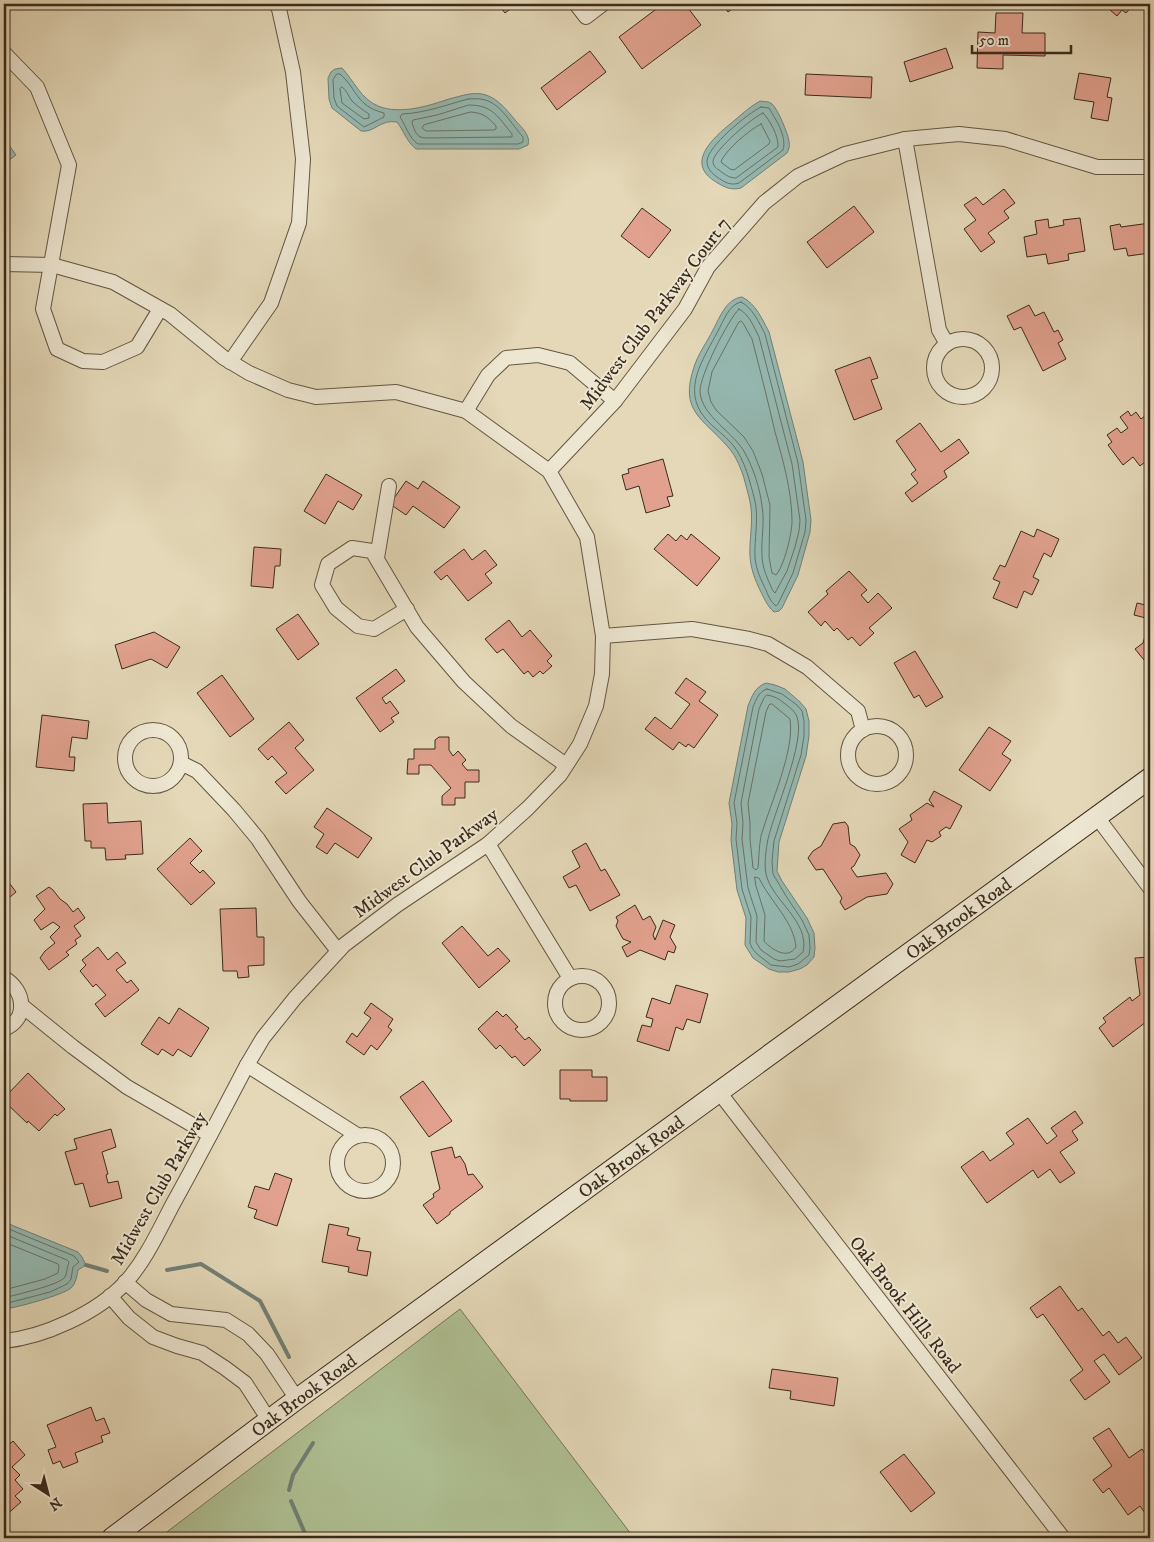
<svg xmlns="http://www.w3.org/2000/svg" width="1154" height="1542" viewBox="0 0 1154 1542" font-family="'IM FELL DW Pica',serif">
<rect width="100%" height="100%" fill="#e4d8b8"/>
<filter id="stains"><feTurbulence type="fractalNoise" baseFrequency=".004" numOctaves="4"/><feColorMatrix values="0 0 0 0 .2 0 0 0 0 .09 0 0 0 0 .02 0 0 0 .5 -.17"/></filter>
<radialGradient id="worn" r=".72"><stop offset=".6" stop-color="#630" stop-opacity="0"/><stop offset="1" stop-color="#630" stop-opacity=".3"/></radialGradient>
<polygon fill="#afc093" stroke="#747557" points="460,1309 634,1538 159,1538"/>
<g fill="#95b9b2" stroke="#718076">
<path d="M342 68C354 81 361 99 378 106 400 115 428 106 449 99 461 96 474 91 486 95 498 99 507 110 515 120 521 127 531 135 528 145L519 149H416C406 141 404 131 397 122 380 119 375 133 361 131L332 108 329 99 328 78 331 72 335 69Z"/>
<path d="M760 101C764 102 769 101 772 104 778 109 788 134 789 141 790 146 789 149 787 153L741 188C730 191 722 186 713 180 684 160 719 133 735 120 743 113 751 106 760 101Z"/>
<polygon points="4,138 16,155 4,164"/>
<path d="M742 297C756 304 762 319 769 332L803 462 811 520 810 532 798 575 782 608 779 611 774 612C767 606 764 598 760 590 755 580 751 569 750 557 749 541 753 524 751 508 750 499 747 490 745 482 742 470 736 456 728 447 703 418 679 412 694 367 698 354 707 342 713 330 720 317 726 299 742 297Z"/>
<path d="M766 683 775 685 785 689 800 702 806 709 809 721V736L806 756 779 842 777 871 782 881 807 918 814 933 815 948 814 957 807 965 800 969 789 972H778L769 969 753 958 745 945 746 918 737 890 731 840 732 824 729 803 748 706C752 696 755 687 766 683Z"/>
<path d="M4 1222 78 1252 82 1257 86 1265 78 1270C77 1276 76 1283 71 1288 63 1295 16 1308 4 1309Z"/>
</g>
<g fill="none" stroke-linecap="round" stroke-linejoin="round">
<g stroke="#687266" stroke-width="1">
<path d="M337 74H340C358 90 356 106 384 113V117L364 127 337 106 334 98 333 80Z"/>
<path d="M342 87C347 90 348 96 352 101 357 106 363 110 369 114V118L364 119 342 103 340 89Z"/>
<path d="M468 99C473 99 480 98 485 100 501 104 512 125 523 137V142L518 144H418C409 138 406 126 400 117L402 114C425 113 446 105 468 99Z"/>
<path d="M469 105C493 105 498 117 512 134V137L426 138C416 138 415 131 412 123L413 120 437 115Z"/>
<path d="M761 107 769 108C776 120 787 136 783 150L739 183C731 186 724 182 717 177 712 173 707 169 707 161 707 147 748 113 761 107Z"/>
<path d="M471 112C483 113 488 117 496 126V129L494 130 426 131 422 128 424 125Z"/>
<path d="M763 113C770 120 779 137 778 147L736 178C729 178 724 174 719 170 715 168 713 165 713 161 714 150 753 117 763 113Z"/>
<path d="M761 124 770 141 769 144 734 170 730 169 722 163 721 161C727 149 749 130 761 124Z"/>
<path d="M741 302C753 308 759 323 765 334L798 463 806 520 805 532 793 573 778 604 776 606C771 602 768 596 766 590 761 580 756 569 755 558 754 539 759 519 755 501 750 482 745 460 733 445 725 435 713 428 705 418 681 389 704 358 718 331 723 322 729 304 741 302Z"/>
<path d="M739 309C749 314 754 327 759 337L792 464 800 520 799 531 795 547 787 571 775 593 773 591C768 580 762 568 762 555 761 539 765 522 762 506 760 489 754 470 746 455 735 432 701 417 700 391 700 375 728 320 739 309Z"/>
<path d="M739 322 741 321 743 323 752 339C760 370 768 401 775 432 783 460 792 492 792 521 792 534 784 566 776 575L772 573 769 557 770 505 762 474 753 451 744 437 716 410 711 402 708 391 712 372Z"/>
<path d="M767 689 782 694 797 705 802 711 804 721V736L801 755 774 841 772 861 773 874 786 896 802 920 809 935 810 948 809 955 798 964 789 967 771 965 757 954 752 948 750 943 751 917 742 889 736 839 737 823 734 803 753 707C756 700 759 691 767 689Z"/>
<path d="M767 695C774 696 779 699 784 703 789 707 795 711 797 717 806 741 774 812 768 839 766 849 764 864 766 874 772 901 810 921 803 952L795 959 780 961 774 959 761 950 756 942 757 916 748 888 742 839 743 823 741 803 759 709 764 698Z"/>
<path d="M772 704 790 719C795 751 770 804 761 836 759 846 759 858 758 868L756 870 753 868 750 839V823L748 803 766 712 769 705Z"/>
<path d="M755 877 759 878C770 901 794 922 796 947 788 960 772 950 764 941L765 915 756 886Z"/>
<polyline points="4,1227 74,1256 79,1262 73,1267 71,1279 67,1284 50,1292 4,1304"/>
<path d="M4 1234 67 1260 69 1262C67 1267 67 1273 65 1277 60 1285 14 1295 4 1298"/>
<polyline points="4,1242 58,1264 59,1266 58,1273 45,1279 4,1290"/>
</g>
<g stroke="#718076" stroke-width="4">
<polyline points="86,1265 107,1271"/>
<polyline points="167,1270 201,1264 260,1301 289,1357"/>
<polyline points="289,1490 293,1475 313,1443"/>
<polyline points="291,1501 307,1538"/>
</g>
</g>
<g fill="#e1a18e" stroke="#3a2a1b">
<polygon points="498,4 517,4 505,13"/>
<polygon points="663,4 685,4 701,25 642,69 619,37"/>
<polygon points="722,4 739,4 728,12"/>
<polygon points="1103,4 1134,4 1126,13 1122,10 1117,16"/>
<polygon points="996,13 1023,13 1022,33 1045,33 1045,56 1003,55 1003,69 977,68 978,32 995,33"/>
<polygon points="946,48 953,68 910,82 904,62"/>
<polygon points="590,51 606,72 557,110 541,88"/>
<polygon points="1079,73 1111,78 1107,97 1112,98 1108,121 1091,118 1094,102 1074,99"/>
<polygon points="806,74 872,77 871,98 805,95"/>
<polygon points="1004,189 1015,203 1004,211 1009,218 988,233 995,242 981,252 964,229 976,220 964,205 976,197 983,205"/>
<polygon points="854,206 874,232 827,268 807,242"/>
<polygon points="642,208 671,230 649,258 621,236"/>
<polygon points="1080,218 1085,251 1068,254 1069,260 1048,264 1046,254 1027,257 1024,237 1037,234 1035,221 1048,219 1049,228 1064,225 1063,220"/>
<polygon points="1150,223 1150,253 1128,256 1126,248 1114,250 1110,226 1120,224 1121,227"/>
<polygon points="1029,305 1035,316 1044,312 1054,332 1058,330 1063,340 1058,343 1066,359 1043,371 1021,327 1014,330 1007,316"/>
<polygon points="870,357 878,378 871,380 882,409 854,420 835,370"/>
<polygon points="1128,411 1131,416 1136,412 1141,419 1150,412 1150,458 1140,466 1133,457 1123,465 1108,445 1112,442 1107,435 1117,428 1121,433 1128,428 1120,417"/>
<polygon points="920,423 941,452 959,439 969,453 944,471 947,477 912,502 905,493 918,483 911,474 916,470 896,441"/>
<polygon points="663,459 673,496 667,497 670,506 646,513 639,486 626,490 622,475 629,473 628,469"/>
<polygon points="326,474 362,495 353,510 338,501 325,524 304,511"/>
<polygon points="406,481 418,489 423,481 460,507 444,528 413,506 406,515 390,504"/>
<polygon points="1037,529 1059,539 1051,557 1044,553 1033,577 1039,580 1032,595 1024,591 1017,608 993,598 1000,582 993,579 1000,565 1005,567 1021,531 1034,537"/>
<polygon points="668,534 676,541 681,535 687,540 691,534 720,558 697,586 654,549"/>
<polygon points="254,547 281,549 280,566 275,566 273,588 251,586"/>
<polygon points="464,549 472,560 485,550 497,565 485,574 492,583 468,601 447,575 441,580 434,572"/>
<polygon points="849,571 867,590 861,595 868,603 878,593 892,608 869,628 874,633 860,646 852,637 848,640 837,628 834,631 825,621 821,626 808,612 828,594 826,591"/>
<polygon points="1137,603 1150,606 1150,619 1134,615"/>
<polygon points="298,614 319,644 298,660 276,629"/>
<polygon points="1150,619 1150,655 1144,660 1135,649 1143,643"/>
<polygon points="509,620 522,637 530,630 552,656 547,661 552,666 543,674 540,671 533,677 528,671 524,674 503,649 497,653 485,639"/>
<polygon points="154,632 180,647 167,668 151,659 122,669 115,645"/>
<polygon points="915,651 943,697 926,707 919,695 914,698 894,663"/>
<polygon points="396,669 405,681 382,698 386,704 390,701 399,713 391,718 394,722 380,732 356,698"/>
<polygon points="222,675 254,719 230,737 197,693"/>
<polygon points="686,678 706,692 699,701 718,715 694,748 688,744 686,747 679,742 673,750 645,729 655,717 671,729 690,704 675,693"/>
<polygon points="42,715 89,721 87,739 72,737 69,757 75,757 74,771 36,767"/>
<polygon points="289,722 304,740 295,748 314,770 286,794 275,782 287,773 272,756 268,760 258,749"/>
<polygon points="989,727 1011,741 1002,754 1011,760 990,791 959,770"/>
<polygon points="439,737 449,737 449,750 453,756 458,751 466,760 462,764 467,770 479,770 479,782 465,782 465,798 455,798 455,805 442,805 442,796 451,788 431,765 419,765 419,774 407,774 408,759 414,759 414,749 435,749 435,740"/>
<polygon points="934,791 962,806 950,829 946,827 939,832 941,836 932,842 927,840 915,863 901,855 908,842 899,829 912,820 910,815 927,803 934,807 929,800"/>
<polygon points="107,803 108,823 141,821 143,854 125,855 126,859 106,860 105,848 91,848 91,841 85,841 83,804"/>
<polygon points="327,808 372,838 358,858 335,843 327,854 316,847 324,834 314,827"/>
<polygon points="845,822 848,826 850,844 855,847 860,855 854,866 851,868 857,877 886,873 893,884 887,894 867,897 845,910 840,902 842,898 823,869 816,870 808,858 813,851 821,846 833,824"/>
<polygon points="190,838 202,851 190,863 200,873 203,870 215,883 191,905 157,869"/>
<polygon points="586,843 601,871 605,869 620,895 590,911 576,885 569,888 563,877 580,867 572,851"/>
<polygon points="4,876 16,892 4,902"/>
<polygon points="49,887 53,890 60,899 67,904 73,912 78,908 85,918 74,926 81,936 75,940 77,944 66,952 69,955 49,970 40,958 45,951 55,943 50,937 60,927 53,922 41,930 34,920 45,909 36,896"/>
<polygon points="635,905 643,920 650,916 656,927 653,935 655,940 663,920 675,925 670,937 676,947 674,953 668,951 665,960 640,950 627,957 622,947 631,942 623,939 616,926 618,921 616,917"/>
<polygon points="256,908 257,937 264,937 264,965 248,966 249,977 238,978 237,971 223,971 220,909"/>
<polygon points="462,926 488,956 498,948 510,961 479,988 442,943"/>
<polygon points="98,947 108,960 117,952 126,963 116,970 127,983 131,980 139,990 105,1017 95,1004 106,995 96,984 93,987 80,971 86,965 82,960"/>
<polygon points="1150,957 1150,1019 1113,1047 1099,1028 1106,1022 1103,1018 1130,997 1132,1001 1140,995 1135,958"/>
<polygon points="676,985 708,994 700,1023 687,1019 683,1030 676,1027 669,1051 637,1041 642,1025 651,1027 653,1019 646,1017 652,998 670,1004"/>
<polygon points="371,1003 393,1019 388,1027 392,1030 377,1050 371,1045 364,1055 346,1042 352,1033 357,1037 371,1018 364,1013"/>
<polygon points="179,1008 209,1028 191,1057 178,1049 173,1056 162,1049 158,1055 141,1044 159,1017 169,1024"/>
<polygon points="497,1011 503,1017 506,1014 518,1027 515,1029 525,1040 529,1037 541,1050 524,1066 515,1056 512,1058 500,1045 496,1049 478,1029"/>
<polygon points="560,1070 592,1070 592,1077 607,1077 607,1101 570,1101 570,1099 560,1099"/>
<polygon points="28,1073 65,1109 57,1116 55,1114 39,1131 28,1121 27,1123 4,1101 4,1098"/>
<polygon points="423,1081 452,1121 429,1137 400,1097"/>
<polygon points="1075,1111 1083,1123 1072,1131 1078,1140 1060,1152 1075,1173 1060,1183 1050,1169 1038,1178 1033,1170 987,1203 961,1167 983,1151 990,1161 1014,1144 1006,1133 1028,1118 1047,1144 1057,1136 1051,1128"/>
<polygon points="111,1129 116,1147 102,1152 108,1174 106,1175 108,1183 118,1181 122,1198 90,1207 83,1183 75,1185 65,1152 77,1149 74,1139"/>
<polygon points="452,1147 455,1158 460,1156 465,1164 468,1175 473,1174 483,1187 450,1212 450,1214 437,1224 423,1205 434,1197 433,1194 440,1189 431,1152"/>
<polygon points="275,1173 292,1179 277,1226 254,1218 257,1210 248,1207 255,1186 269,1190"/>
<polygon points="329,1224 349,1228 347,1235 360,1238 357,1250 371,1252 367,1276 348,1272 349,1267 322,1262"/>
<polygon points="1060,1286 1078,1311 1082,1308 1103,1336 1109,1331 1118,1343 1126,1337 1142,1358 1119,1375 1104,1354 1094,1361 1110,1382 1085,1400 1070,1380 1083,1370 1043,1314 1037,1318 1030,1308"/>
<polygon points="772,1369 838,1378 834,1406 790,1399 791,1391 769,1388"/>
<polygon points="91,1407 96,1421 104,1418 110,1433 101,1436 103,1442 75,1453 78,1462 63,1468 60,1461 53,1464 48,1450 56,1447 47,1425"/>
<polygon points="1109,1428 1129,1458 1142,1449 1150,1462 1150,1520 1140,1506 1128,1515 1109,1488 1103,1493 1093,1480 1112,1466 1093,1438"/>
<polygon points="13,1441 25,1455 12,1467 20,1475 15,1480 23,1489 15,1496 21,1502 4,1517 4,1449"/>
<polygon points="904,1454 935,1493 911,1512 880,1472"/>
</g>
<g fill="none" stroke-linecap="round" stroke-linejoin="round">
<g stroke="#645642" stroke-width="16">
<g id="minor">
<polyline points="576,4 586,17 603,4"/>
<polyline points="4,53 37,87 69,165 43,309 57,349 83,361 103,362 137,347 160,309"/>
<polyline points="905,139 939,330 947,344"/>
<path d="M4 264 52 265 113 282 170 314 224 358 249 373 288 390 316 397 396 392 466 411 549 471 587 537 603 636 602 674 596 706 580 744 560 775 528 808 488 844 397 905 344 945 295 998 263 1038 247 1065C223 1111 199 1157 174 1202 159 1230 146 1260 125 1283 97 1313 44 1337 4 1341"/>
<circle cx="963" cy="368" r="29"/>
<polyline points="230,362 271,303 299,223 303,159 293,72 279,9 276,4"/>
<polyline points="466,411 488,375 506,358 538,355 570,363 615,401"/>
<polyline points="549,471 615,401 685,309 708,267 764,203 798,176 845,154 905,139 959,134 1005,139 1097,167 1150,167"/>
<polyline points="377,558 389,486"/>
<polyline points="407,609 374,629 358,626 336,608 322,585 328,564 352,548 372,551 417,627 464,682 511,726 566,765"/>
<polyline points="603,636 692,629 749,639 768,644 807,667 858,711 863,730"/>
<circle cx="877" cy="755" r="29"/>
<circle cx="153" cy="758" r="28"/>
<polyline points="181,763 197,771 234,810 258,839 299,901 338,951"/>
<polyline points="1097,817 1150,888"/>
<polyline points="488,844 570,978"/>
<circle cx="582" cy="1003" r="27"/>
<path d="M4 978C25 990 29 1019 4 1029"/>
<polyline points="21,1005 73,1047 127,1087 210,1135"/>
<polyline points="247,1065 357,1135"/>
<polyline points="719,1092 1063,1538"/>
<circle cx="365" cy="1163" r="28"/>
<polyline points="125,1282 146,1300 171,1314 226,1320 248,1334 267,1354 297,1399"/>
<polyline points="110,1296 129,1318 153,1337 177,1346 202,1353 225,1368 245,1383 269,1420"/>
</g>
</g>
<g stroke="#3a2a1b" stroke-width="22">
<g id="secondary">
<path id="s1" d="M112 1538 297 1399 1150 778"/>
</g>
</g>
<use href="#minor" stroke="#ede6d1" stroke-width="14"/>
<use href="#secondary" stroke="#ede6d1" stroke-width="20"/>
</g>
<g text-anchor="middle" stroke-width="4" stroke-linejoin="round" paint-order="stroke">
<g font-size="19" fill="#3a2a1b" stroke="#ede6d1">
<text transform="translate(654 313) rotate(-53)" y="7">Midwest Club Parkway Court 7</text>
<text transform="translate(425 862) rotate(-36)" y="7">Midwest Club Parkway</text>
<text dy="7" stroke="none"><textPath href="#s1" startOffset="1049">Oak Brook Road</textPath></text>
<text dy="7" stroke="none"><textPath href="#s1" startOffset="644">Oak Brook Road</textPath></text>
<text transform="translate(158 1188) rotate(-60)" y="7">Midwest Club Parkway</text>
<text transform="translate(906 1304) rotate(52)" y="7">Oak Brook Hills Road</text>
<text dy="7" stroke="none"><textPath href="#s1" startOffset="239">Oak Brook Road</textPath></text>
</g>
</g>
<rect width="1154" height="1542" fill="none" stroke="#e4d8b8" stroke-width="20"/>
<rect x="5" y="5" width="1144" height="1532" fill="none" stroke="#3a2a1b" stroke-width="2.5"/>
<rect x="10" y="10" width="1134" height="1522" fill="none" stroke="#3a2a1b"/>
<g transform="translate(48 1494) rotate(144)" stroke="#ede6d1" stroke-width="4" paint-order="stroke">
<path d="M0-4L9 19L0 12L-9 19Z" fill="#3a2a1b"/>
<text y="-8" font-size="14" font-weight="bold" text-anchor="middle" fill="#3a2a1b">N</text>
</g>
<path d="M972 45v8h99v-8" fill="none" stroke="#3a2a1b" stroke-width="2.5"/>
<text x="979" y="45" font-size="15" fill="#3a2a1b" stroke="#ede6d1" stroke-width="4" paint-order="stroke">50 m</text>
<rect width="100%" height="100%" filter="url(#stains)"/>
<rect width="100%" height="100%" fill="url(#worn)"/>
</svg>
